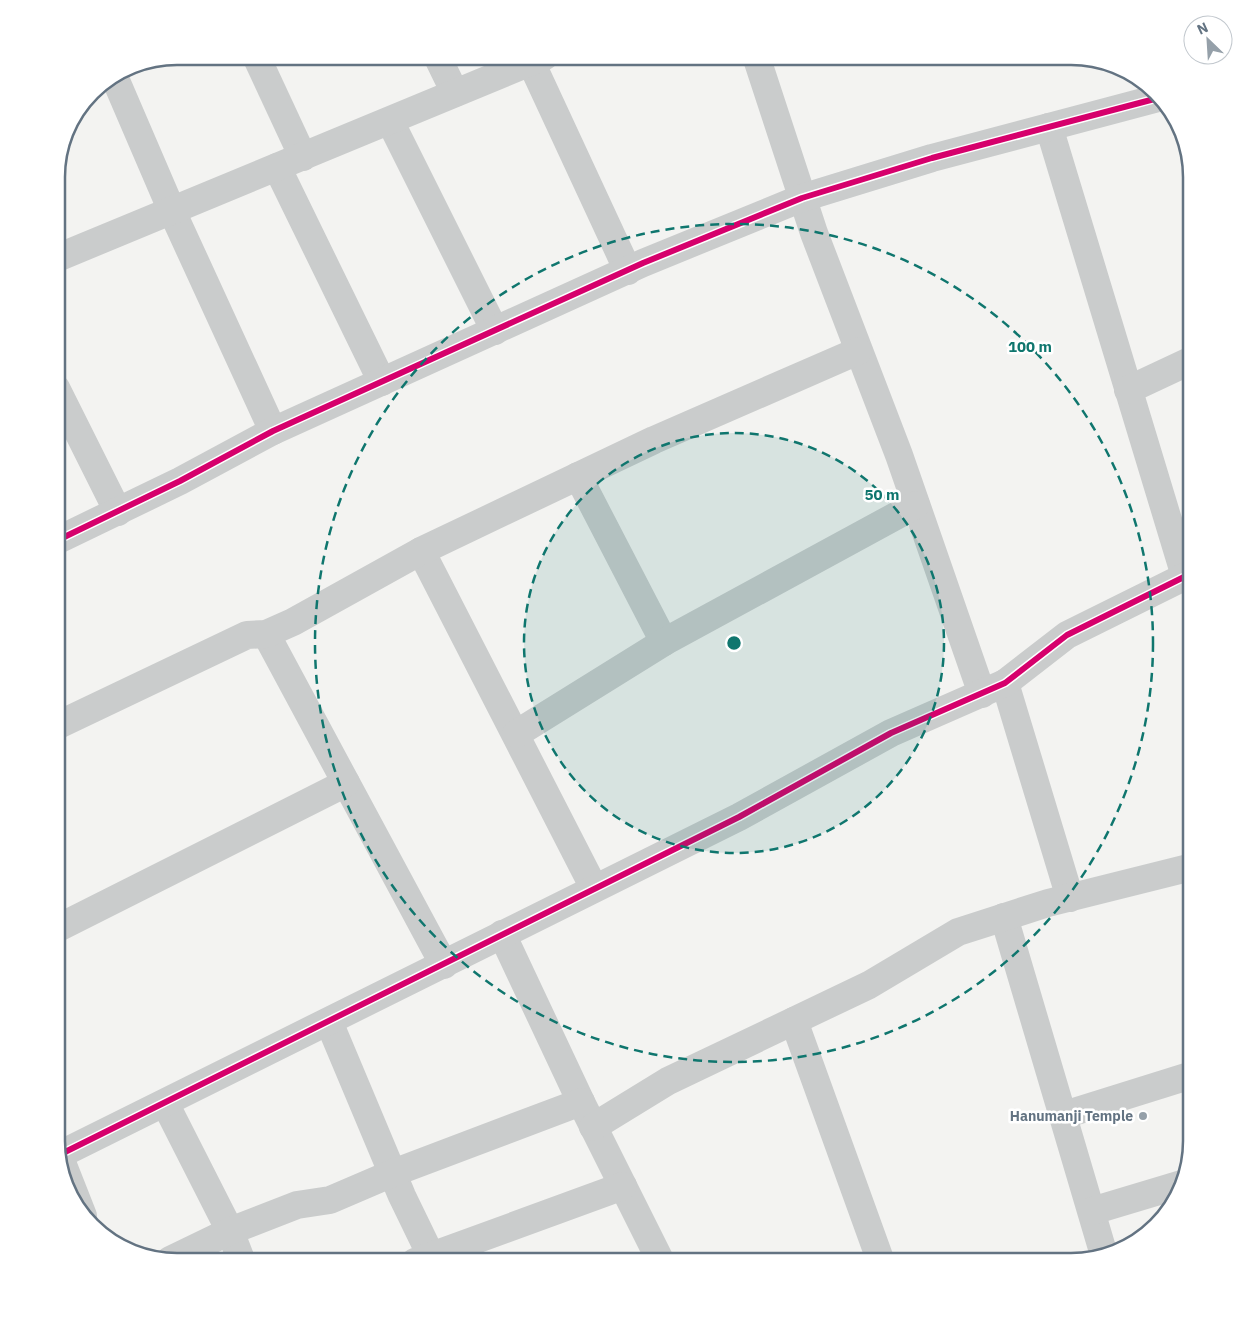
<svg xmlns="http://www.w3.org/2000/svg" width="1248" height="1318" viewBox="0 0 1248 1318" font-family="'IBM Plex Sans',sans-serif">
<rect width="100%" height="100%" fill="#f3f3f1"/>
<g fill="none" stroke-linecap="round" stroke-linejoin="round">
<g stroke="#cacccc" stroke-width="28">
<polyline points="256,56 303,157"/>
<polyline points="437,56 455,93"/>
<polyline points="756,56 814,233 899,455 982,694"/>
<polyline points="531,62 628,271"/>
<polyline points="114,76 172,211 273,431"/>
<polyline points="390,121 495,331"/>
<polyline points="1049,127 1185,576"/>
<polyline points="277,167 382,382"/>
<polyline points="57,258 545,56"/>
<polyline points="56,388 118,512"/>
<polyline points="1128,390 1192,360"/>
<polyline points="578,476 664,642"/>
<polyline points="56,541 180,481 273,431 643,263 802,198 932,158 1162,97"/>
<polyline points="421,551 594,888"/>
<polyline points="266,634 444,965"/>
<polyline points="1005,683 1070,898"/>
<polyline points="56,726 247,635 266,634 293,622 421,551 654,440 858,351"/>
<polyline points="516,734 664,642 916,505"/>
<polyline points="1004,917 1104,1255"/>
<polyline points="56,929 346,783"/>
<polyline points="502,934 581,1102 661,1262"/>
<polyline points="794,1021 881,1262"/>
<polyline points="329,1022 402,1196 434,1262"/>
<polyline points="165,1103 230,1231 242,1262"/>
<polyline points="1064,1115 1192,1075"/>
<polyline points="593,1127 668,1081 869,985 958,932 1048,903 1192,867"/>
<polyline points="59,1155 739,817 891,733 1005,683 1067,635 1192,573"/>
<polyline points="59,1155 83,1216"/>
<polyline points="1092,1211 1182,1184"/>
<polyline points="170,1260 230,1231 297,1205 330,1200 393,1173 581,1102"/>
<polyline points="415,1262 623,1186"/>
</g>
<g stroke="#fff" stroke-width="9">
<g id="cycleway">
<polyline points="56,541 180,481 273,431 643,263 802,198 932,158 1162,97"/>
<polyline points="59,1155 739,817 891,733 1005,683 1067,635 1192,573"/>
</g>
</g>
<use href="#cycleway" stroke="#d6006c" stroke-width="6"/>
</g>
<circle cx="734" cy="643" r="210" fill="#0f766e" fill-opacity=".12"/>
<g fill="none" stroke="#0f766e" stroke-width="2.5" stroke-dasharray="9 6">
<circle cx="734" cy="643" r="210"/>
<circle cx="734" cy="643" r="419"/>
</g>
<circle fill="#95a0a9" stroke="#fff" stroke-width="2" cx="1143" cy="1116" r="5"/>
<g text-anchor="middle" stroke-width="5" stroke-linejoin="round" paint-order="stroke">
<g font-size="14" font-weight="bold" fill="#637382" stroke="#fff" text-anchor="end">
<text x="1133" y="1121">Hanumanji Temple</text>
</g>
</g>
<path d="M0 0H1248V1318H0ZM177 65H1071A112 112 0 0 1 1183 177V1141A112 112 0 0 1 1071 1253H177A112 112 0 0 1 65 1141V177A112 112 0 0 1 177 65Z" fill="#fff" fill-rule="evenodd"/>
<path fill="none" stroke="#637382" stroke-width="2.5" d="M177 65H1071A112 112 0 0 1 1183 177V1141A112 112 0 0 1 1071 1253H177A112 112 0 0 1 65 1141V177A112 112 0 0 1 177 65Z"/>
<circle cx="734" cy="643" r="8" fill="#0f766e" stroke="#fff" stroke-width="2.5"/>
<g font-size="15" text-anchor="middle" font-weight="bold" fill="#0f766e" stroke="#fff" stroke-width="5" stroke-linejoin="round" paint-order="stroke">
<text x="1030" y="352">100 m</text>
<text x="882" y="500">50 m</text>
</g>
<g transform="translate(1208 40) rotate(335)"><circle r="24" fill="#ffffff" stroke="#c1c7cd"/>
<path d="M0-4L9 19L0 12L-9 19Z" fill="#95a0a9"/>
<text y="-8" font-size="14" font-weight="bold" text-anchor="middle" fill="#637382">N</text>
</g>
</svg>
